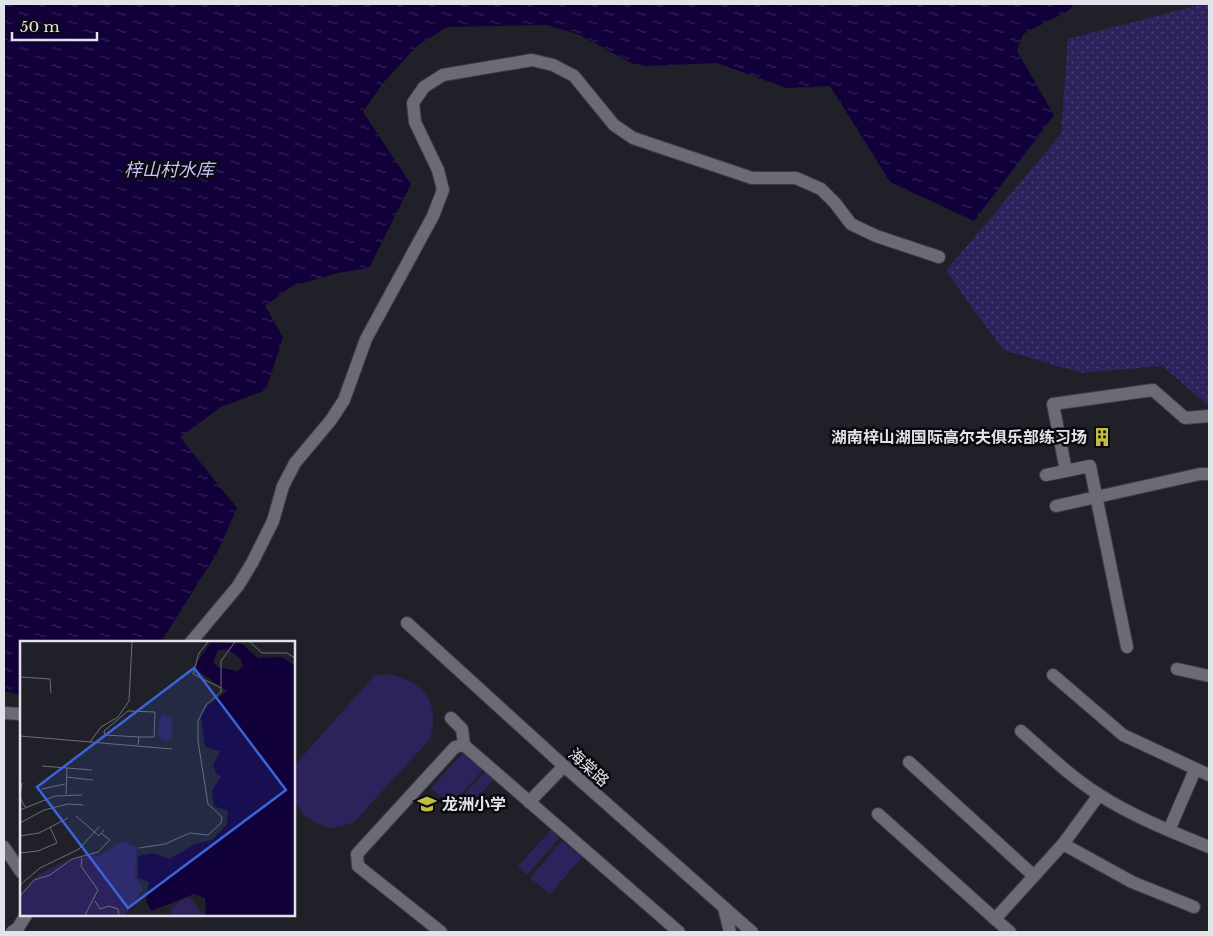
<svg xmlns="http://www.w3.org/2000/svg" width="1213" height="936" viewBox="0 0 1213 936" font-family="'Libre Baskerville','Noto Sans SC',serif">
<defs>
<pattern id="grass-dots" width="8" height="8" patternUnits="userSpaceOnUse" patternTransform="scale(1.25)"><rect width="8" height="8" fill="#2d225c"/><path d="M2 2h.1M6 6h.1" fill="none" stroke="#4b4273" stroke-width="1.8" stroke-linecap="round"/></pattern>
<pattern id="water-ripples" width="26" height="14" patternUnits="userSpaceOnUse" patternTransform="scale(1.25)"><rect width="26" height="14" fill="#110039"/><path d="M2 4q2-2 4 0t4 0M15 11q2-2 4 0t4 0" fill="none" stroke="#332556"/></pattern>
</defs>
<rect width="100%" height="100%" fill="#202029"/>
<polygon fill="url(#grass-dots)" points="1203,4 1209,4 1209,406 1162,366 1082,373 1003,350 946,271 1061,134 1068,39"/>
<g fill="#2d225c">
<path d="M390 674C425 683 440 703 430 739L354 822 342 826 331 828 316 823 304 815 294 801V766L374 676Z"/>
<polygon points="464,752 484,769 451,805 431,788"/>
<polygon points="486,771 495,778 462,814 453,806"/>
<polygon points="551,830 559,838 527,875 518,866"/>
<polygon points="562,841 582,857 550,894 530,878"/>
</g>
<polygon fill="url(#water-ripples)" points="4,4 1074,4 1068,11 1023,34 1017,51 1054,115 974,221 890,182 830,86 786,88 717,63 646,66 631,63 580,35 547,25 447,27 417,46 383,83 363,112 411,184 369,268 338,273 292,286 265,306 283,337 266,390 221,407 180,437 237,508 217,553 161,642 21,642 21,695 4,691"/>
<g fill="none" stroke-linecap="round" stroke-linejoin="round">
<g stroke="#3e3d46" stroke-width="14">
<g id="minor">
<polyline points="1066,471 1053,404 1153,390 1185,418 1209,416"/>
<polyline points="1046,475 1090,466 1127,647"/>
<polyline points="1056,506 1200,474 1209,474"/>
<polyline points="407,623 564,766 752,932"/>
<polyline points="191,642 238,586 252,563 273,521 283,486 295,463 331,420 344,400 366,339 433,216 443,190 438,170 415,122 413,103 424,87 443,75 532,60 553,65 574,76 614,125 633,138 752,178 796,178 821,189 835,203 851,224 876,236 939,257"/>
<polyline points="1177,669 1209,676"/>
<polyline points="1053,675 1123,735 1209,775"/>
<polyline points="4,713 21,714"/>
<polyline points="451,718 462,729 464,745"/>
<path d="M1021 731C1046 753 1070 776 1098 794 1132 816 1172 832 1209 847"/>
<polyline points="909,762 1034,876"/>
<polyline points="529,802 564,766"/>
<polyline points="878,814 995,919"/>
<polyline points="1169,830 1195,770"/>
<polyline points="1063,844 1132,882 1194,907"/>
<polyline points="4,847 21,872"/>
<polyline points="724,908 730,932"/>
<polyline points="12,932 18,928 26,915"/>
<polyline points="441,932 358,866 357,854 455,747 464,745 679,932"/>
<polyline points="1010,932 995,919 1063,844 1099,795"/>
</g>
</g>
<use href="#minor" stroke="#6b6a76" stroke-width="12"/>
</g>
<defs>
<g id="building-bare" transform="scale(1.5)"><path d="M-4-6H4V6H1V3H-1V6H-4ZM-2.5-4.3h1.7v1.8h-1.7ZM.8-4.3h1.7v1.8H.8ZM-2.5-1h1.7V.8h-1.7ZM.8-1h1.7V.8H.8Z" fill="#c2bd3f" stroke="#0a0a0e" stroke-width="2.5" paint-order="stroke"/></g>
<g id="school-bare" transform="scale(1.5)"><path d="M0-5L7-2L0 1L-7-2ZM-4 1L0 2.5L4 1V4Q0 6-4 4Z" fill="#c2bd3f" stroke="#0a0a0e" stroke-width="2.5" paint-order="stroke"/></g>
</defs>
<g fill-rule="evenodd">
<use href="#building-bare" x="1102" y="437"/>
<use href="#school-bare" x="427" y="804"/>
</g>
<g text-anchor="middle" stroke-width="5" stroke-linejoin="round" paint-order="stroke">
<g font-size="16" font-weight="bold" fill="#e2e2e9" stroke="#0a0a0e" text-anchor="end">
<text x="1087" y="443">湖南梓山湖国际高尔夫俱乐部练习场</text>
<text x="442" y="810" text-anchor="start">龙洲小学</text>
</g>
<g font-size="16" fill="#e2e2e9" stroke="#0a0a0e">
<text transform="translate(589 767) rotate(42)" y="6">海棠路</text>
</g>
<g font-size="18" font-style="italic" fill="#c5c1fb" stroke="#0a0a0e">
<text x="169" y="176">梓山村水库</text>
</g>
</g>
<g transform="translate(20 641)">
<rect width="275" height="275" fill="#202029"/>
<path d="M101 201 117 206 115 235 123 248 105 274H0V253L18 234 41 222 68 214 79 215ZM165 256 171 258 184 274H152L151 268Z" fill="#2d225c"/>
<path d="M144 73 153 77 151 97 145 100 138 95 139 77Z" fill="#2d225c"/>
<path d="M191 1 222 3 238 17 262 16 275 25V274H186L185 257 174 253 131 270 126 260 129 241 118 237V215L132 212 150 218 175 203 192 199 207 183 208 170 194 165 192 150 201 135 196 132 193 124 200 110 185 106 181 75 188 64 207 50 176 28 178 20ZM207 8 220 17 223 25 217 30 197 26 193 21 198 9Z" fill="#110039" fill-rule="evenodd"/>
<path fill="none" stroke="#6e6e76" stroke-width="1" d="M188 1 179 12 173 33 201 47M230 1 242 12H267L275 17M0 36 30 38 31 52M0 95 70 101 81 86 98 76 109 60 112 1M70 101 152 108M118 104 119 96H134L135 71 108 70 84 90 85 94 119 96M22 125 47 127 46 153M47 127 72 129M46 136 73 139M2 142 0 156 5 166M22 148 45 143M0 169 35 155 62 154M56 175 79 195 84 189M0 182 24 169 48 163 63 164M0 195 19 192 48 177M119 207 145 203 170 192 188 194 201 182 202 176 188 163 178 100V80L186 64 201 51V20L215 1M0 212 18 210 37 202 30 186M62 217 61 225 78 249 65 274M0 244 20 227 59 208 79 186M0 255 14 239 30 234 52 218 78 211 90 199 81 192M75 260 80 268 89 265 98 268 99 274"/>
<path fill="#3b64db" fill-opacity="0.15" stroke="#3b64db" stroke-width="2.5" d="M174 27 266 149 108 267 17 146Z"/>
<rect width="275" height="275" fill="none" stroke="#e2e2e9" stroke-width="2.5"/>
</g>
<rect width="1213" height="936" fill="none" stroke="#e2e2e9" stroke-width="10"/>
<path d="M12 32v8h85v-8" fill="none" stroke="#e2e2e9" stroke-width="2.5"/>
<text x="20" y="32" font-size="15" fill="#e2e2e9" stroke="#0a0a0e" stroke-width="4" paint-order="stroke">50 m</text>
</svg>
